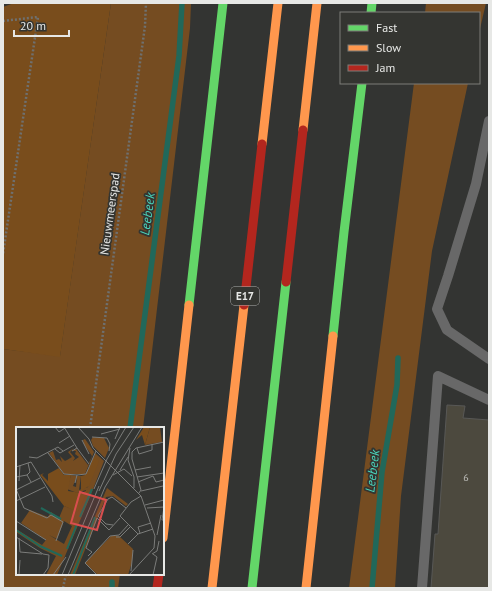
<svg xmlns="http://www.w3.org/2000/svg" width="492" height="591" viewBox="0 0 492 591" font-family="'PT Sans',sans-serif">
<rect width="100%" height="100%" fill="#333432"/>
<g fill="#754c21">
<polygon points="111,3 191,3 190,28 143,428 17,428 17,574 120,574 118,588 3,588 3,349 60,356"/>
<polygon points="426,3 486,3 479,33 479,13 425,13"/>
<polygon points="414,83 468,83 432,251 401,496 395,588 349,588"/>
</g>
<polygon fill="#794d1c" points="14,3 111,3 60,357 3,349 3,7"/>
<g fill="none" stroke-linecap="round" stroke-linejoin="round">
<g stroke="#21685a" stroke-width="5.5">
<polyline points="130,428 179,56 182,3"/>
<polyline points="112,588 112,582"/>
<polyline points="372,588 382,472 397,385 398,358"/>
</g>
</g>
<polygon fill="#4c493e" stroke="#585856" points="447,405 465,406 463,418 489,420 489,588 431,588 435,534 438,534"/>
<g fill="none" stroke-linecap="round" stroke-linejoin="round">
<g stroke="#6f706f" stroke-width="2.5" stroke-dasharray="2 2" stroke-linecap="butt">
<polyline points="3,21 38,17 3,254"/>
<polyline points="90,428 145,26 146,3"/>
<polyline points="63,588 66,574"/>
</g>
<g stroke="#686868" stroke-width="10">
<polyline points="489,121 476,184 448,276 437,309 447,330 489,359"/>
<polyline points="422,588 438,376 489,400"/>
</g>
<g stroke="#63d668" stroke-width="9">
<polyline points="371,13 372,3"/>
<polyline points="189,305 223,3"/>
<polyline points="333,336 344,232 362,83"/>
<polyline points="252,588 286,282"/>
</g>
<g stroke="#ff974d" stroke-width="9">
<polyline points="303,130 317,3"/>
<polyline points="262,144 278,3"/>
<polyline points="163,538 189,305"/>
<polyline points="212,588 244,305"/>
<polyline points="306,588 333,336"/>
</g>
<g stroke="#b3261e" stroke-width="9">
<polyline points="286,282 303,130"/>
<polyline points="244,305 262,144"/>
<polyline points="157,588 159,574"/>
</g>
</g>
<g text-anchor="middle" stroke-width="3.5" stroke-linejoin="round" paint-order="stroke">
<g font-size="10" fill="#c0c0bc">
<text x="466" y="481">6</text>
</g>
<rect fill="#343531" stroke="#b1b2b0" stroke-width="1" x="231" y="287" width="28" height="18" rx="3"/>
<g font-size="11" font-weight="bold" fill="#e7e8e6">
<text x="245" y="300">E17</text>
</g>
<g font-size="12" fill="#e7e8e6" stroke="#343531">
<text transform="translate(110 214) rotate(-82)" y="4">Nieuwmeerspad</text>
</g>
<g font-size="13" font-style="italic" fill="#4ad8be" stroke="#343531">
<text transform="translate(147 214) rotate(-82)" y="5">Leebeek</text>
<text transform="translate(372 471) rotate(-83)" y="5">Leebeek</text>
</g>
</g>
<g transform="translate(16 427)">
<rect width="148" height="148" fill="#333432"/>
<path d="M134 0H144L146 15 129 18ZM77 10 88 11 93 21 89 31 77 19 75 13ZM69 12 78 25 69 47H48L33 26 37 24 40 33 43 32 46 35 44 29 49 34 51 33 56 30 52 25 58 21 54 25 59 31 57 34 63 30 59 27 60 24H56L60 22 72 38 76 29 68 17 67 13ZM79 26 88 34 74 70 41 148H30L40 129 24 121 0 105V102L26 118 30 113 5 96 14 83 32 90 35 85 43 91 48 79 62 84 70 63 61 66 51 62 55 48 61 49 57 59 60 60 61 49H65L63 63 72 60ZM48 94 56 99 48 117 33 108 41 112ZM91 61 112 77 110 79 97 69 90 70 59 148H54ZM95 109H103L117 122 116 135 112 148H82L69 136Z" fill="#754c21" fill-rule="evenodd"/>
<path d="M128 0H134L129 18 126 8 120 13ZM78 29 83 34 73 59 65 64V49L69 48ZM43 41 48 48H55L52 64 65 66 72 63 62 85 48 79 24 48 28 46 26 48 32 54V47Z" fill="#794d1c"/>
<path fill="none" stroke="#21685a" stroke-width="2" d="M25 81 45 92M64 90 76 62M0 103 24 119 46 129M51 122 61 97M57 148 79 90"/>
<path fill="none" stroke="#7b7c7a" stroke-width="1" d="M39 0 43 5 49 1M48 0 61 21 56 24M62 0 73 12M85 7 104 2M76 10 91 11 94 17 93 24M73 12 77 21 125 69 139 109 138 121 113 148M99 12 104 0M66 13 73 27M43 16 54 9M61 21 73 37M114 21 112 33 118 50V61M121 21 123 27 136 23V17M39 22 44 26 58 18M32 26 48 47 61 48 59 56M13 30 21 31 42 20 47 24M0 40 15 35 36 69 37 75M104 43 112 30M119 43 135 40M11 48 14 45 12 36M61 48 70 47 80 24M97 48 108 42 116 49M0 50 11 48 15 55M121 50 148 46M3 54 4 38M122 55 137 49 140 55 148 53M0 62 8 81 31 91 35 88 47 95 40 114M78 62 91 32 110 0M0 63 24 51M83 64 100 27 118 0M125 64 147 59M123 66 125 63 116 32V25L120 21 148 15M125 69 115 75 104 89 122 107 137 102M0 74 29 60M129 78 148 73M131 81 148 80 146 93H148M0 94 30 113M97 98 90 97 82 89 92 72 96 70 110 81M124 106 122 100 135 96M141 108 145 88M0 110 27 127 33 128 32 141 27 148M100 110H104L114 100M3 111 4 125 26 127M112 117 122 107M136 127 141 124 143 114M137 127 141 130 137 148M72 129 76 125 70 121 81 91 93 103 104 91M115 144 117 123M3 148 4 133M37 148 50 130M46 148 83 59M52 148 89 60 126 0M81 148 69 136 94 109 103 108 112 98"/>
<path fill="#d94e4e" fill-opacity="0.15" stroke="#d94e4e" stroke-width="2" d="M64 65 90 73 81 103 55 96Z"/>
<rect width="148" height="148" fill="none" stroke="#e7e8e6" stroke-width="2"/>
</g>
<rect width="492" height="591" fill="none" stroke="#e7e8e6" stroke-width="8"/>
<rect x="340" y="12" width="140" height="72" fill="#343531" stroke="#7c7d79"/>
<rect x="348" y="25" width="20" height="6" fill="#63d668" stroke="#7c7d79"/>
<text x="376" y="32" font-size="12" fill="#e7e8e6">Fast</text>
<rect x="348" y="45" width="20" height="6" fill="#ff974d" stroke="#7c7d79"/>
<text x="376" y="52" font-size="12" fill="#e7e8e6">Slow</text>
<rect x="348" y="65" width="20" height="6" fill="#b3261e" stroke="#7c7d79"/>
<text x="376" y="72" font-size="12" fill="#e7e8e6">Jam</text>
<path d="M14 30v6h55v-6" fill="none" stroke="#e7e8e6" stroke-width="2"/>
<text x="20" y="30" font-size="12" fill="#e7e8e6" stroke="#343531" stroke-width="3" paint-order="stroke">20 m</text>
</svg>
